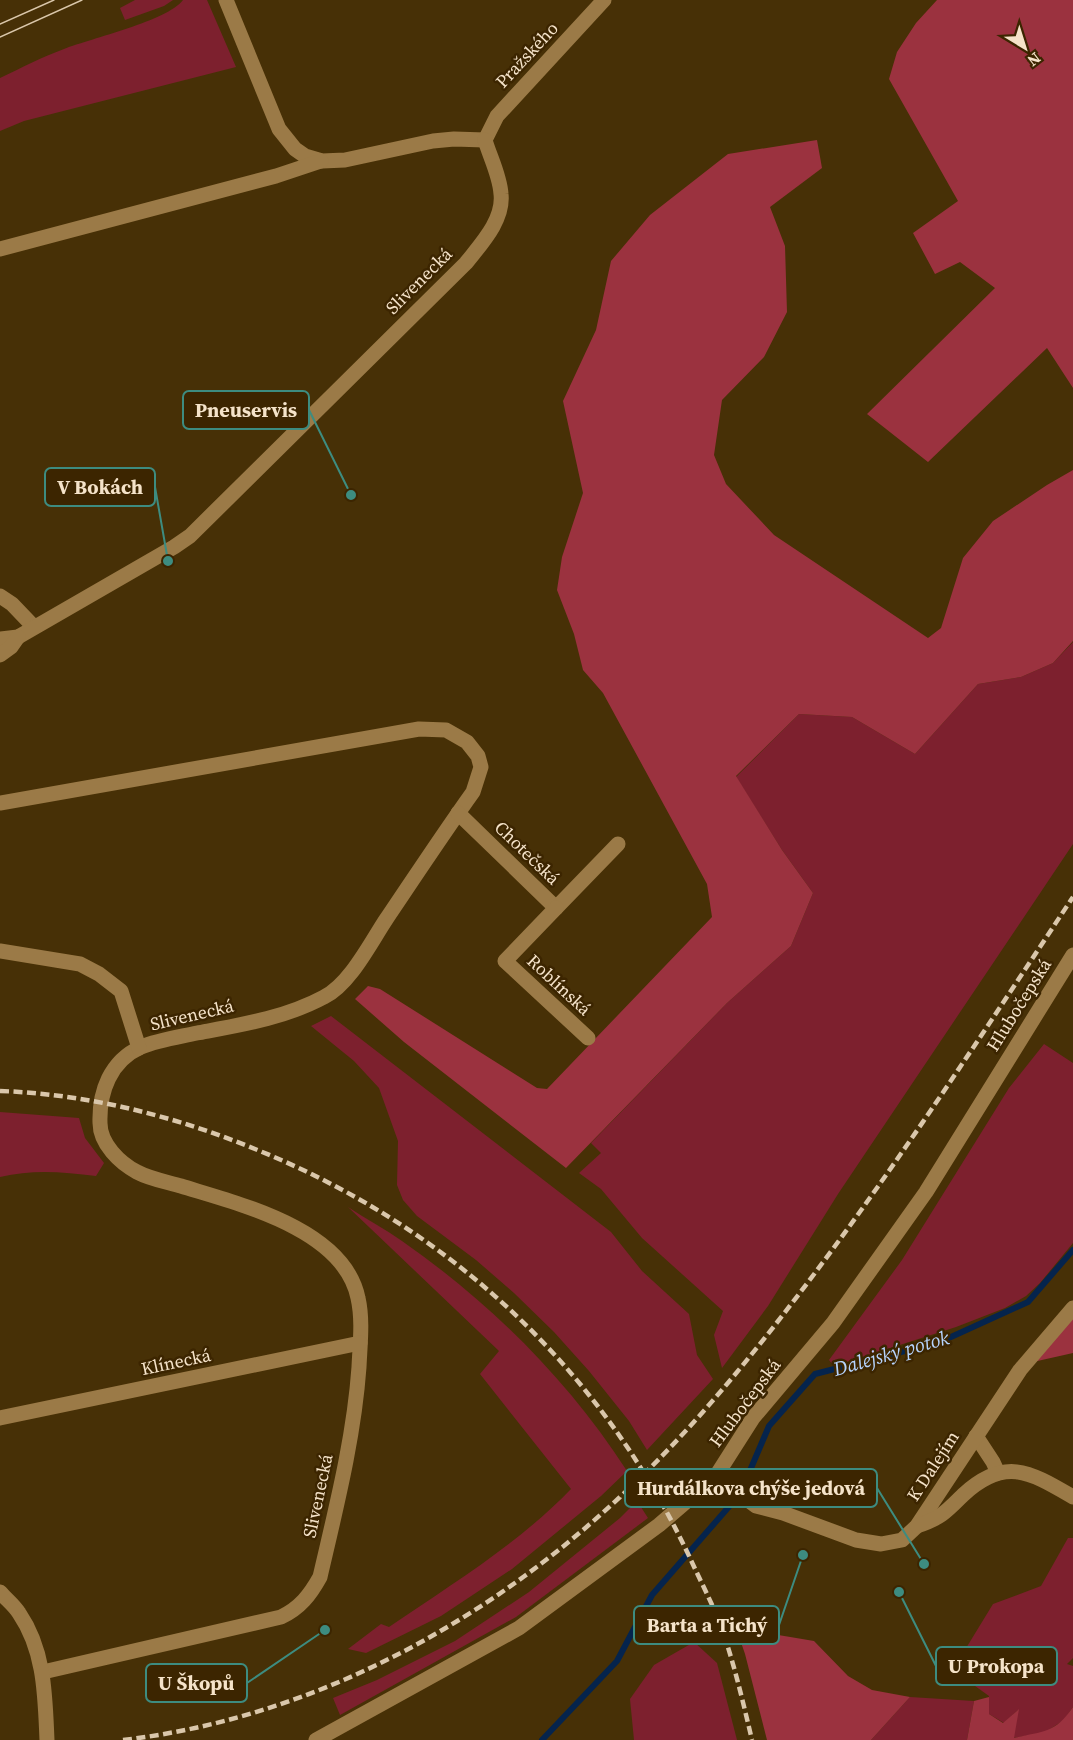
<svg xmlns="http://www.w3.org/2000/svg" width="1073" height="1740" viewBox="0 0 1073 1740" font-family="'Source Serif 4',serif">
<rect width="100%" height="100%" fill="#473006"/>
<g fill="#7d202e">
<polygon points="135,0 173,0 164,6 125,20 120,8"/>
<path d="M183 0H207L236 67 24 121 0 131V78C21 68 42 57 64 49 92 38 167 21 183 0Z"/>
<polygon points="1073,642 1073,844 838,1194 768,1306 722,1368 714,1335 723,1311 642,1238 601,1189 579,1173 601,1153 591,1143 727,1003 791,946 813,893 782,850 736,777 799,714 852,717 915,754 978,684 1021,677 1053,663"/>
<polygon points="331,1016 611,1232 642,1271 689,1314 697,1355 713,1379 647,1450 629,1421 589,1371 554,1332 514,1293 476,1260 417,1216 403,1200 397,1185 398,1141 379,1088 354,1061 311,1026"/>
<polygon points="1044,1044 1073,1063 1073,1243 1040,1283 1026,1296 1005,1308 956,1327 834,1366 829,1360 902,1260 1009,1088"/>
<path d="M0 1112 79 1118 85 1138 104 1163 96 1176C63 1172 33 1169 0 1177Z"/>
<path d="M348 1207C366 1219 385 1229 402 1241 491 1303 568 1380 627 1471L601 1496 512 1569 441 1616 366 1653 348 1649 381 1624 389 1627C452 1584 518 1544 571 1489L480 1374 499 1351Z"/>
<polygon points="637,1501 648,1518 516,1617 340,1715 333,1698 377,1680 455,1641 529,1592 620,1518"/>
<polygon points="1068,1538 1073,1538 1073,1658 1067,1664 1073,1666 1073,1707 1064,1720 1044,1733 1013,1738 1018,1710 1004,1723 989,1714 989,1696 957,1673 960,1658 993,1604 1041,1586"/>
<polygon points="694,1642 717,1663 737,1740 634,1740 630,1699 654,1665"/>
<polygon points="910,1697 974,1701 967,1740 871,1740"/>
</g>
<g fill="#9b323f">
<polygon points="937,0 1073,0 1073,388 1047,348 928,462 867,414 995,288 960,262 935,274 913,233 958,201 889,79 897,52 916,23"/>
<polygon points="817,140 822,168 770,207 785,246 787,312 764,357 722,400 714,455 726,484 774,535 928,638 941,628 963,558 993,521 1047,485 1073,470 1073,641 1053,663 1021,677 978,684 915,754 852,717 799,714 736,776 782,850 813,893 791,946 727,1003 566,1168 404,1042 355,999 368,986 380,989 537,1088 547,1089 712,917 707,884 603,693 583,670 574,634 557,590 562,557 583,493 563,401 596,330 611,261 650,215 728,154"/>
<polygon points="1073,1318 1073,1353 1033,1362"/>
<polygon points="733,1619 755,1631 814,1641 848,1676 872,1690 910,1697 871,1740 767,1740 745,1654"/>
<path d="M989 1697V1714L1003 1723 1019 1709 1014 1738C1042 1731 1055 1734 1073 1707V1740H967L974 1701Z"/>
</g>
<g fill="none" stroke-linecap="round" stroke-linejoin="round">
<polyline stroke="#05244d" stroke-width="6" points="542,1740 617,1661 652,1595 740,1494 769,1426 815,1374 940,1342 1028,1302 1073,1250"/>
<g stroke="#9b7a47" stroke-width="15">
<polyline points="226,0 279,129 295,149 305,156 322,161 345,160 433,141 454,139 485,140"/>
<polyline points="485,140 497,116 604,0"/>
<polyline points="0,249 276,176 321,161"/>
<polyline points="0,596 12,604 34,627"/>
<path d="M0 639 18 637 174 547 190 536 466 263C481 244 504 220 501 194 500 176 490 157 485 140"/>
<polyline points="0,655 11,647 18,637"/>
<path d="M0 803 419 729 446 730 467 742 478 756 481 767 473 792C443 834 414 878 385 921 370 944 349 985 324 997 285 1018 240 1025 197 1033 179 1037 158 1040 141 1047 110 1061 99 1092 100 1123 100 1144 120 1163 137 1172 150 1179 167 1182 181 1186 239 1204 344 1229 358 1298 363 1320 360 1344 359 1367 354 1438 336 1508 320 1577 310 1595 300 1608 281 1617L43 1672"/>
<polyline points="458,813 556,908 618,844"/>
<polyline points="556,908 505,961 588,1038"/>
<polyline points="0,951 80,964 99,974 121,991 139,1048"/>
<polyline points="0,1418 360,1343"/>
<polyline points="976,1436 993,1462 998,1473"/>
<polyline points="716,1476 756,1506 783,1513 856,1540 881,1544 902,1540 917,1526 1020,1370 1073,1308"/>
<path d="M917 1526C941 1518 946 1512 963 1495 1005 1456 1030 1472 1073 1497"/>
<path d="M0 1592C6 1599 14 1605 19 1613 45 1651 45 1696 47 1740"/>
<polyline points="316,1740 519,1628 659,1525 716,1476 753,1418 833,1323 926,1192 1073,955"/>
</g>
<g stroke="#dac7ab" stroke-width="1.5">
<polyline points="0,24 54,0"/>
<polyline points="0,37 82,0"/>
</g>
<g stroke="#dac7ab" stroke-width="4.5" stroke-dasharray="9 4.5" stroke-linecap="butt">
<path d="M0 1091C88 1094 174 1116 255 1149 449 1227 601 1368 690 1558 700 1580 712 1603 721 1626 734 1663 743 1702 752 1740"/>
<path d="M123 1740C310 1718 483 1625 620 1497 686 1436 744 1366 799 1294 897 1166 984 1031 1073 897"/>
</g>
</g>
<g text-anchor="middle" stroke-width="5" stroke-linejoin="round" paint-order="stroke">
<g font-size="18" fill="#f5e3c9" stroke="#3c2500">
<text transform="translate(527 55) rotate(-47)" y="6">Pražského</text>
<text transform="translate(419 281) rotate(-45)" y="6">Slivenecká</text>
<text transform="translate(527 853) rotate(44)" y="6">Chotečská</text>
<text transform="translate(559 985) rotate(43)" y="6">Roblínská</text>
<text transform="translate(1019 1005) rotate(-58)" y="6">Hlubočepská</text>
<text transform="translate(192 1015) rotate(-13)" y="6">Slivenecká</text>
<text transform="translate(176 1362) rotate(-12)" y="6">Klínecká</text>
<text transform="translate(745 1403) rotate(-53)" y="6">Hlubočepská</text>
<text transform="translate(933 1466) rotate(-57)" y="6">K Dalejím</text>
<text transform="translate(318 1496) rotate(-78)" y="6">Slivenecká</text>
</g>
<g font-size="20" font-style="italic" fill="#b6d4fe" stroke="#3c2500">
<text transform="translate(891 1353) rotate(-16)" y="7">Dalejský potok</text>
</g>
</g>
<path fill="none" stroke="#3d8c80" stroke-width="2" d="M351 495L309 410M168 561L155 487M924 1564L877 1488M803 1555L779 1625M899 1592L936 1666M325 1630L247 1683"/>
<g fill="#3d8c80" stroke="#3c2500" stroke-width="2">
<circle cx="351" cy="495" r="6"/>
<circle cx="168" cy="561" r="6"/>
<circle cx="924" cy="1564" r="6"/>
<circle cx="803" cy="1555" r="6"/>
<circle cx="899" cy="1592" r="6"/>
<circle cx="325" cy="1630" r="6"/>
</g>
<g fill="#3c2500" stroke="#3d8c80" stroke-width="2">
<rect x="183" y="391" width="126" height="38" rx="6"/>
<rect x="45" y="468" width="110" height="38" rx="6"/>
<rect x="625" y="1469" width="252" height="38" rx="6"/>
<rect x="634" y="1606" width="145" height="38" rx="6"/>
<rect x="936" y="1647" width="121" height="38" rx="6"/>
<rect x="146" y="1664" width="101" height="38" rx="6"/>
</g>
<g font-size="20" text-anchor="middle" font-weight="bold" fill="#f5e3c9">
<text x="246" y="417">Pneuservis</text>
<text x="100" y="494">V Bokách</text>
<text x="751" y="1495">Hurdálkova chýše jedová</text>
<text x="707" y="1632">Barta a Tichý</text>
<text x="996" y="1673">U Prokopa</text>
<text x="196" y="1690">U Škopů</text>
</g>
<g transform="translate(1025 48) rotate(142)" stroke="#3c2500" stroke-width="4.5" paint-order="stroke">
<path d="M0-4.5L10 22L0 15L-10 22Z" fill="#f5e3c9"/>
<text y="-9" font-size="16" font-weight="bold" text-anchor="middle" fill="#f5e3c9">N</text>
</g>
</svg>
